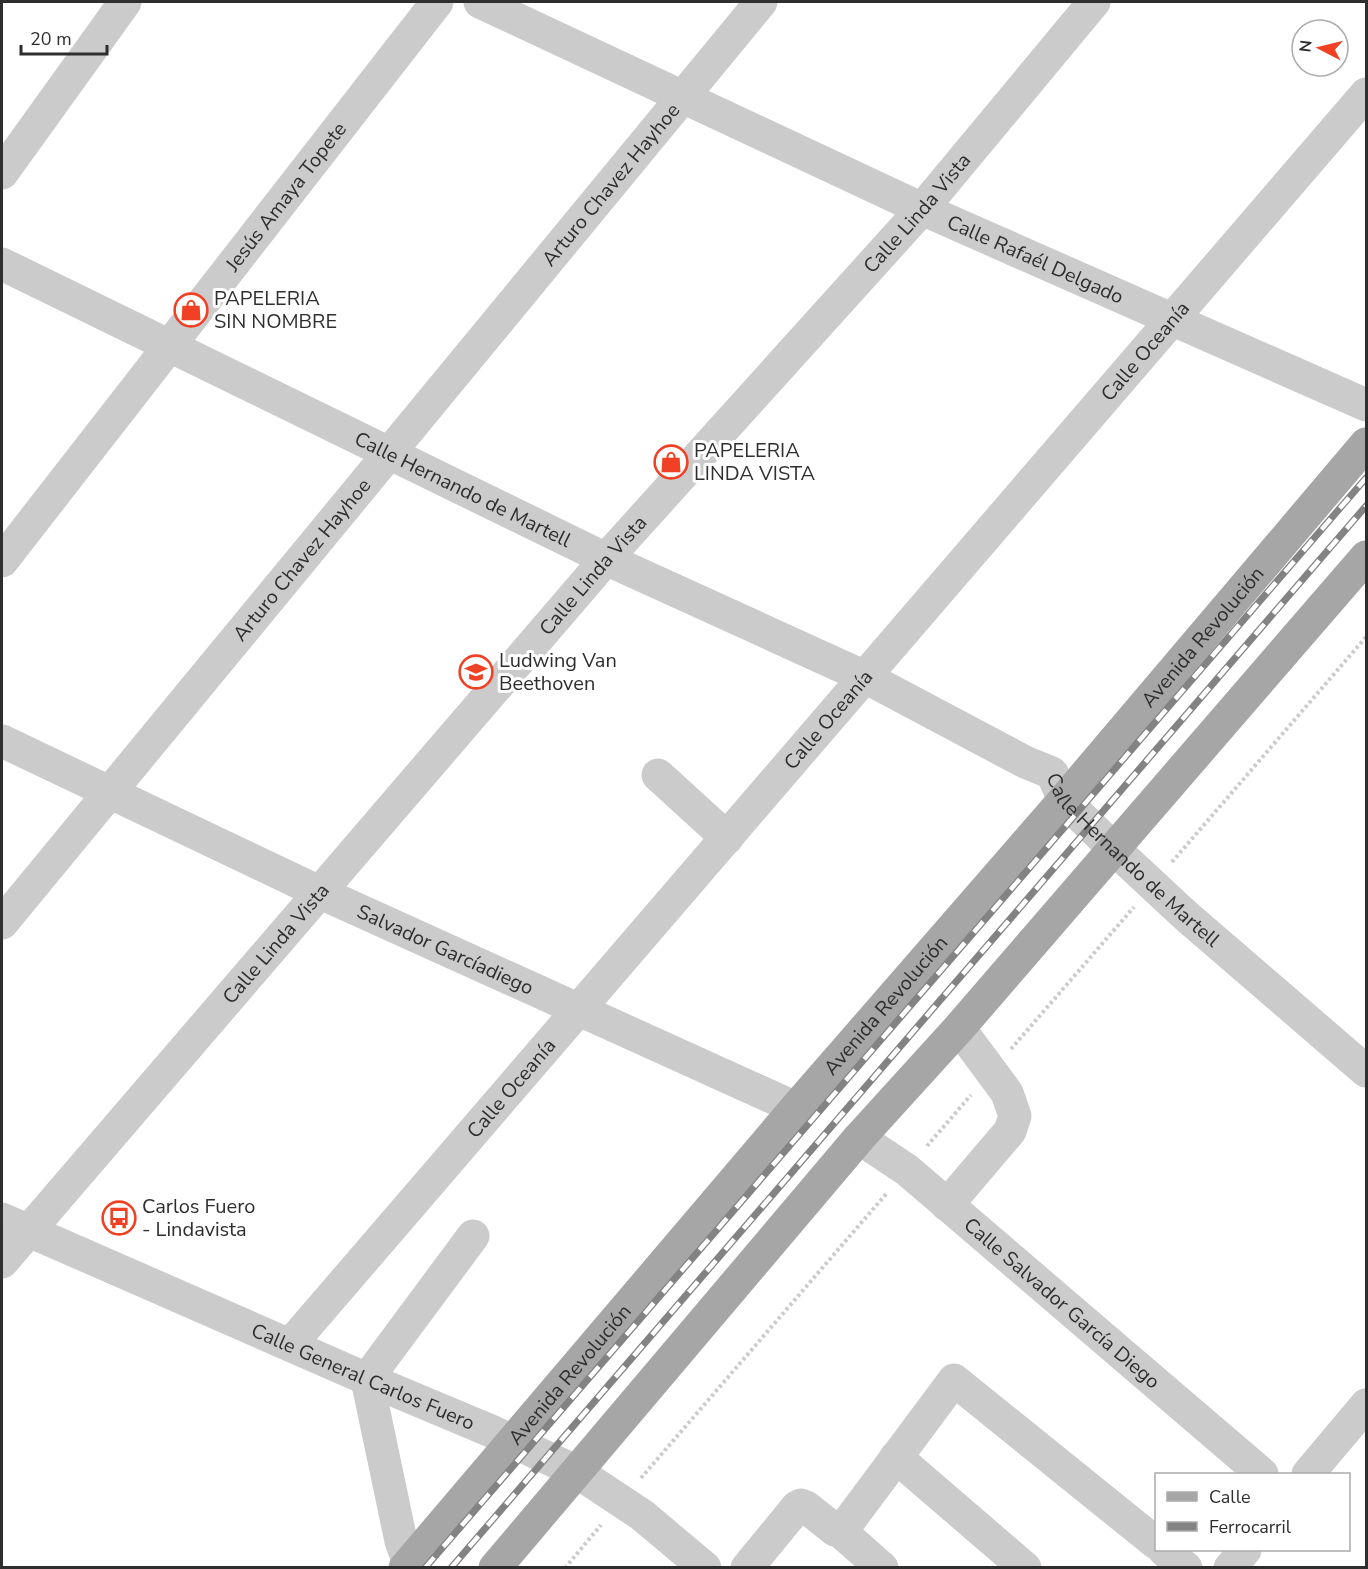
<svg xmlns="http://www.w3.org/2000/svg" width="1368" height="1569" viewBox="0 0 1368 1569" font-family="'Nunito Sans',sans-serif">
<rect width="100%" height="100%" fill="#fff"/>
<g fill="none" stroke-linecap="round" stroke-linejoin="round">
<g stroke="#cbcbcb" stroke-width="4" stroke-dasharray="3 3" stroke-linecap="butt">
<polyline points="1172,862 1366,637"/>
<polyline points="1011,1049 1134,907"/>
<polyline points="927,1146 971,1095"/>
<polyline points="641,1478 887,1193"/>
<polyline points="565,1568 601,1525"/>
</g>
<g stroke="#cbcbcb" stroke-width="33">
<path id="s1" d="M480 2 922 209 1366 405"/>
<polyline points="2,173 125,2"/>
<path id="s2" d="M2 264 606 559 865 677 1025 762 1052 773 1064 800 1113 848 1185 915 1366 1071"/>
<path id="s3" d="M2 561 437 2"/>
<path id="s4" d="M2 741 321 893 796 1108"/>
<polyline points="658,775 727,838"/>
<path id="s5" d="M2 923 761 2"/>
<path id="s6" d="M859 1138 907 1170 1262 1474"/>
<polyline points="947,1205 1010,1131 1015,1116 1007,1093 959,1028"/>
<path id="s7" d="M2 1219 367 1379 491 1431 577 1472 642 1515 705 1568"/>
<path id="s8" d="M2 1262 606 559 922 209 1094 2"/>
<path id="s9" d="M290 1345 1366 94"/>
<polyline points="896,1457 1025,1568"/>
<polyline points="1308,1474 1366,1405"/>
<polyline points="840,1531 882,1568"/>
<polyline points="1164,1550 1186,1568"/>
<polyline points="409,1563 401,1541 367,1379 473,1236"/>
<polyline points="747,1568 797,1507 801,1505 806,1507 835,1530 843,1529 954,1380 1156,1543"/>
<polyline points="1230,1568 1245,1550"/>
</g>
<g stroke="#a6a6a6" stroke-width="33">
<path id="s10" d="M405 1568 796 1108 1064 800 1366 444"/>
<polyline points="495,1568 859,1138 959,1028 1366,557"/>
</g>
<g stroke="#838383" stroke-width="7">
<g id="rail">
<polyline points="425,1568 1366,478"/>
<polyline points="451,1568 1366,506"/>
</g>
</g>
<use href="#rail" stroke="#fff" stroke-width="4.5" stroke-dasharray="14" stroke-linecap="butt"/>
</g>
<defs>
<g id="shop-ring" transform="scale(1.725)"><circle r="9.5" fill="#fff" stroke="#f04124" stroke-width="1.5"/><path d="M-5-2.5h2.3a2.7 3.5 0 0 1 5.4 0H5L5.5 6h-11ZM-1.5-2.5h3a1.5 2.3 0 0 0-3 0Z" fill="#f04124"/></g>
<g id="school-ring" transform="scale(1.725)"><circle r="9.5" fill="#fff" stroke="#f04124" stroke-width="1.5"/><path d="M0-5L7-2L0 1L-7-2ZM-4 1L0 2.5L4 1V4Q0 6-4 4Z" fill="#f04124"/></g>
<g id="bus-ring" transform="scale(1.725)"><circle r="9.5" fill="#fff" stroke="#f04124" stroke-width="1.5"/><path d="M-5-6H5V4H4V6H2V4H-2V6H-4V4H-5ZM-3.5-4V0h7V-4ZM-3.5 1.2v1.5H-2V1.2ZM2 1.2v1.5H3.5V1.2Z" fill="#f04124"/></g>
</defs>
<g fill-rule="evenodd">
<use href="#shop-ring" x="191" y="310"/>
<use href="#shop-ring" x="671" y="462"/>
<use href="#school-ring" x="476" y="672"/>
<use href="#bus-ring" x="119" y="1218"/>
</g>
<g text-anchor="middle" stroke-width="6" stroke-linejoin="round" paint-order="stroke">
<g font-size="20" fill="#2e2e2e" stroke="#fff">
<text dy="7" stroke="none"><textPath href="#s5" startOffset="957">Arturo Chavez Hayhoe</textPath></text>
<text dy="7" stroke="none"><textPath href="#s3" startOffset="462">Jesús Amaya Topete</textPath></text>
<text dy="7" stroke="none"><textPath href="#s8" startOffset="1392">Calle Linda Vista</textPath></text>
<text dy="7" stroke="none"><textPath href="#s1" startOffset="612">Calle Rafaél Delgado</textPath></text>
<text dy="7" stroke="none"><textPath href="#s9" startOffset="1311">Calle Oceanía</textPath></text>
<text dy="7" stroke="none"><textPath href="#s2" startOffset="513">Calle Hernando de Martell</textPath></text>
<text dy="7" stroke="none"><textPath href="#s5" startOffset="471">Arturo Chavez Hayhoe</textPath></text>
<text dy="7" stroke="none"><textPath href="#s8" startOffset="906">Calle Linda Vista</textPath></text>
<text dy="7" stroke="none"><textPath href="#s10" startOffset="1226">Avenida Revolución</textPath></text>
<text dy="7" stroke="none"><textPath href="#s9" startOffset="825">Calle Oceanía</textPath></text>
<text dy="7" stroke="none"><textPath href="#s2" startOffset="1287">Calle Hernando de Martell</textPath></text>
<text dy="7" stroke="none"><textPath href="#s8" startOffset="420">Calle Linda Vista</textPath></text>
<text dy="7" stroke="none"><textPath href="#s4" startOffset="490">Salvador Garcíadiego</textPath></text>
<text dy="7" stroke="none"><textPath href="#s10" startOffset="740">Avenida Revolución</textPath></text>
<text dy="7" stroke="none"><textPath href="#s9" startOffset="339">Calle Oceanía</textPath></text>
<text dy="7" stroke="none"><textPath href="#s6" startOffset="262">Calle Salvador García Diego</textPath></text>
<text dy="7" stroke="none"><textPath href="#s10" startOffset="254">Avenida Revolución</textPath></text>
<text dy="7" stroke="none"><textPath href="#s7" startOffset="394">Calle General Carlos Fuero</textPath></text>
</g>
<g font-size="20" fill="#2e2e2e" stroke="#fff" text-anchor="start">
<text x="214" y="305">PAPELERIA<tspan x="214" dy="23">SIN NOMBRE</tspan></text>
<text x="694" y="457">PAPELERIA<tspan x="694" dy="23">LINDA VISTA</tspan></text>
<text x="499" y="667">Ludwing Van<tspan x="499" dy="23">Beethoven</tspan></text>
<text x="142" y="1213">Carlos Fuero<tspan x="142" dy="23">- Lindavista</tspan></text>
</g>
</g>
<rect width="1368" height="1569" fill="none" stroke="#2e2e2e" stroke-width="6"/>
<rect x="1155" y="1473" width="195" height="78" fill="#ffffff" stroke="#ababab" stroke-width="1.5"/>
<rect x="1167" y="1492" width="30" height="9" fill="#a6a6a6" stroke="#ababab" stroke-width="1.5"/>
<text x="1209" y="1503" font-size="18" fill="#2e2e2e">Calle</text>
<rect x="1167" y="1522" width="30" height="9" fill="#838383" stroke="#ababab" stroke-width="1.5"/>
<text x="1209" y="1533" font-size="18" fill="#2e2e2e">Ferrocarril</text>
<g transform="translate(1320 48) rotate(277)"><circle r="28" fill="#ffffff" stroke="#ababab" stroke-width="1.5"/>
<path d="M0-4.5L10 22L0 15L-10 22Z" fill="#f04124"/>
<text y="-9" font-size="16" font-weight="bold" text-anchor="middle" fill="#2e2e2e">N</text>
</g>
<path d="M21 45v9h86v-9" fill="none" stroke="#2e2e2e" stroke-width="3"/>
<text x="30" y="45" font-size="18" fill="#2e2e2e" stroke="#ffffff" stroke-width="4.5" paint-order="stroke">20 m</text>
</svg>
